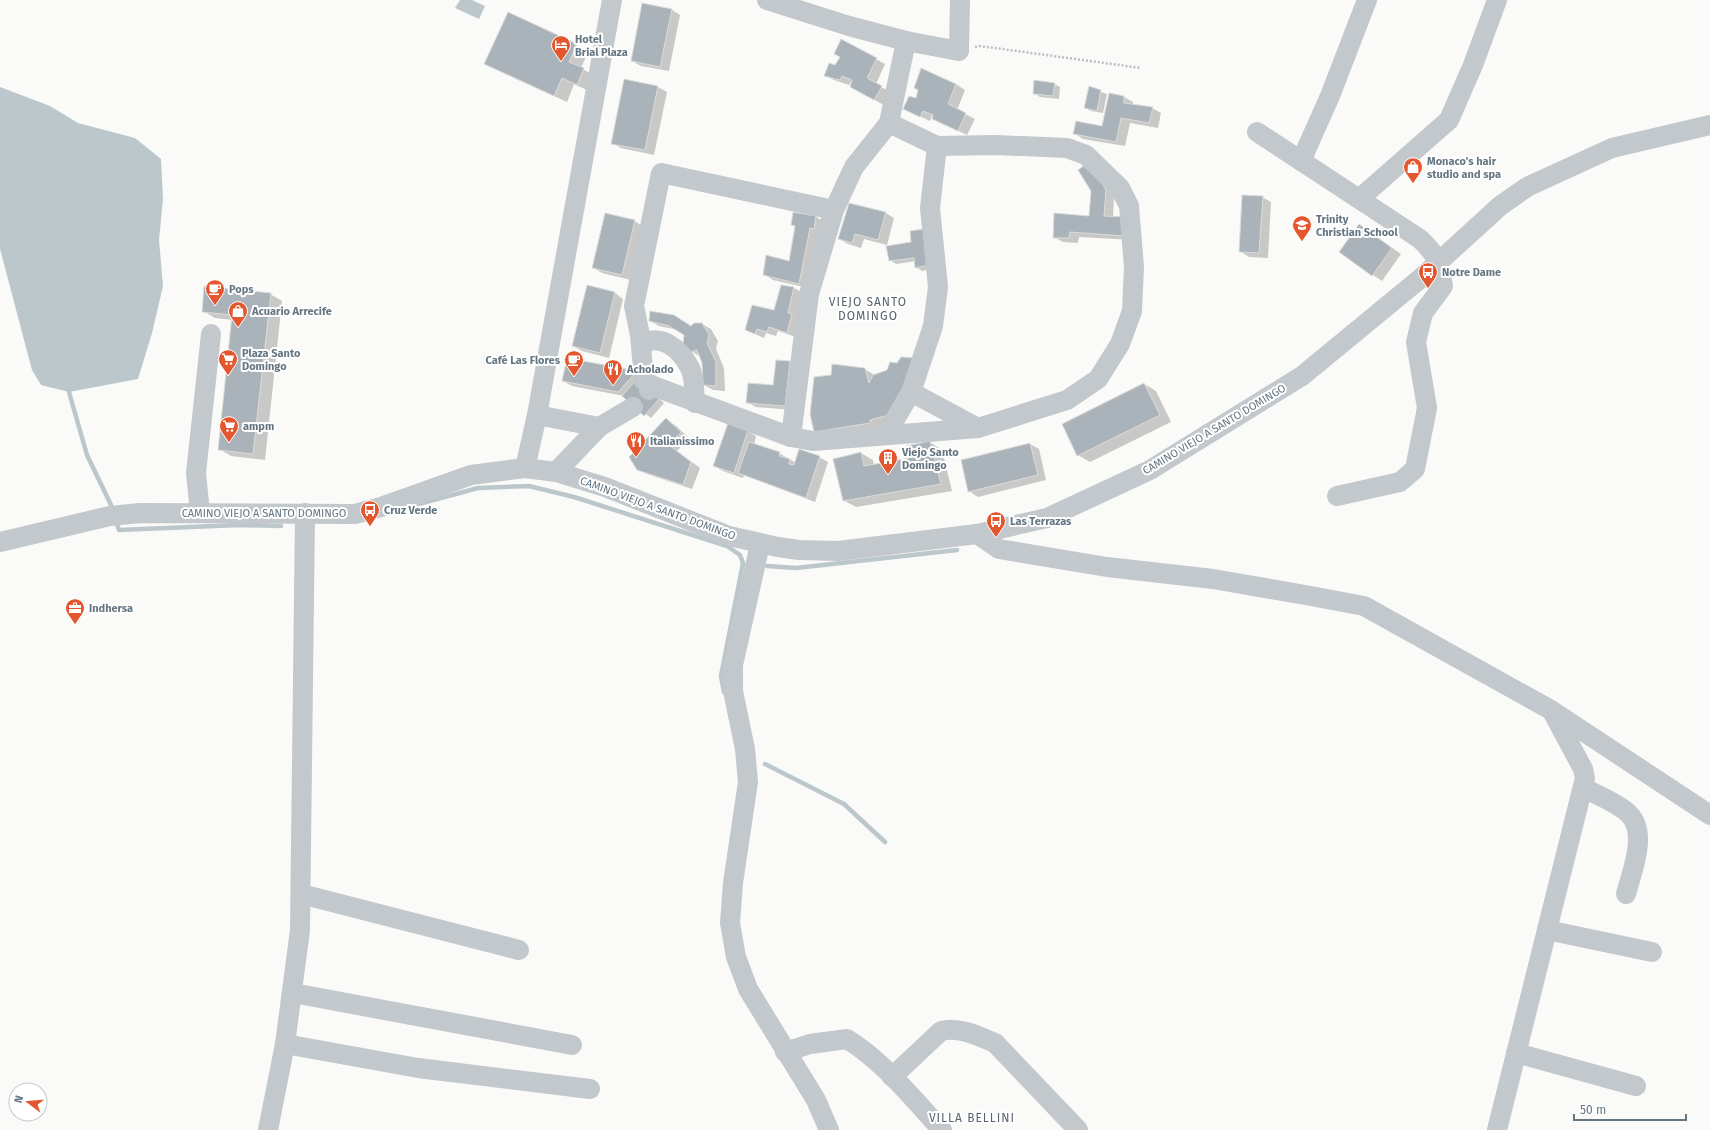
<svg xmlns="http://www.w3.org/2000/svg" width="1710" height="1130" viewBox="0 0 1710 1130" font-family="'Fira Sans',sans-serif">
<rect width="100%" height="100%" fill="#fafaf8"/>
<g fill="#bbc7cb">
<polygon points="460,0 472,0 485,6 479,19 455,8"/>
<polygon points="0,87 50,106 78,123 135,138 161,159 163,199 159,240 163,286 152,333 138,379 69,392 41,385 32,370 0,249"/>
</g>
<g fill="#0003">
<polygon points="672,10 680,15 669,71 641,66 632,61"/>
<polygon points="576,45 588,52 581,68 595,76 589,91 574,84 567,102 497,70 485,63"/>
<polygon points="876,59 885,64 876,84 890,92 884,105 860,92 853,79 849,85 834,80 825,75 835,66"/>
<polygon points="956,84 965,90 957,110 975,119 967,135 933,119 934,116 932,115 930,121 904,109 916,99"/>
<polygon points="1054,84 1060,87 1059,99 1040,97 1034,93"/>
<polygon points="658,87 667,92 654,155 621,148 612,143"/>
<polygon points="1090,88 1107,94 1103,113 1091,111 1085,108"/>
<polygon points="1110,94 1124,97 1133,102 1133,105 1152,108 1161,113 1158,128 1130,123 1125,146 1083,139 1074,133 1103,127"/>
<polygon points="1089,163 1114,196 1113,218 1134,240 1079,237 1078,243 1063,242 1054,237 1090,217 1092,191"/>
<polygon points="1262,197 1271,202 1268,258 1249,257 1240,251"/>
<polygon points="886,213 894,218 887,245 864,239 861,248 848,244 839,239"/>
<polygon points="816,217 825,222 808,288 773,280 764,274 790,262"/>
<polygon points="634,221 643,226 631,280 602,273 594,268"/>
<polygon points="1359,225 1401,254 1382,281 1340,252"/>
<polygon points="912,243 934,268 922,271 916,267 916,261 896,264 890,260"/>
<polygon points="794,288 803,293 796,337 778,331 776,336 766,333 764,338 746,330 775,311"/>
<polygon points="615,293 623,299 609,358 582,351 573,346"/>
<polygon points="270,294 282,301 265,460 231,456 219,449 233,320 215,318 203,311"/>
<polygon points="650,321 691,327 702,324 711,329 718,341 716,349 724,368 725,391 713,390 704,385 703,363 701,357 686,348 685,335 678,330 659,326"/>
<polygon points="776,361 790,362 799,368 794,410 756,407 747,402 774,386"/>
<polygon points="864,369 875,375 910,406 911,412 882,427 815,432"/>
<polygon points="637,372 643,383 664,403 651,418 624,396 572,386 563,381"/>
<polygon points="1144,384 1156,391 1171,422 1090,462 1078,455"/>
<polygon points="666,420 675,425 689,438 677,451 700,468 692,489 647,474 637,469"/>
<polygon points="747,431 756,436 754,445 779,453 796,463 819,457 828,462 815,502 744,475 743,478 723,471 714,466"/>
<polygon points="930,442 942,450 952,491 856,507 843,500 861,453 873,460 874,466 910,459"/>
<polygon points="1030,444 1039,449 1046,480 978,497 969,491"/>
</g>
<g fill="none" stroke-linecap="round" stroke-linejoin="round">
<g stroke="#bbc7cb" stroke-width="4.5">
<polyline points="69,392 87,455 111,505"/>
<polyline points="408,507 478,488 529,486 574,497 727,546 740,555 743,563 721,676 724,692"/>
<polyline points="117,524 119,530 239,525 281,526"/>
<polyline points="767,566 796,568 957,550"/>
<polyline points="765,764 844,804 885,842"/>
</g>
</g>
<g fill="#aab3b9" stroke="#dcdcda">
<polygon points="642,3 672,9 660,67 631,61"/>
<polygon points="508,12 577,44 569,62 584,68 577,85 562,78 554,96 484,64"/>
<polygon points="841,39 877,58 867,78 882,86 874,100 850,87 852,80 842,76 840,80 824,76 829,63 835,65 840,57 834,54"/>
<polygon points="921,68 956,84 948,104 966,113 958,131 932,119 933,115 923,111 920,117 903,109 909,96 916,98 918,90 914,88"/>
<polygon points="624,79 658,86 645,150 611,144"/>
<polygon points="1034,80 1055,83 1053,96 1033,94"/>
<polygon points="1089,86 1101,90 1097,111 1084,108"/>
<polygon points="1109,93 1124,96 1124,103 1153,107 1149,123 1121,118 1116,142 1073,134 1076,121 1102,126"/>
<polygon points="1089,162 1106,190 1104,216 1126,217 1125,236 1070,232 1069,238 1053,238 1054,213 1089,216 1091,191 1078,170"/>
<polygon points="1242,195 1263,196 1259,253 1239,252"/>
<polygon points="849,203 886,212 878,240 855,234 852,243 838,239"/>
<polygon points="793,212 816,216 814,229 810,228 799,284 763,275 766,255 789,261 795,226 791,225"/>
<polygon points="605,213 635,220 622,275 592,268"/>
<polygon points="1359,224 1392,248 1372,276 1339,252"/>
<polygon points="924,229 929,265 915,268 914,258 889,261 886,246 911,242 910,231"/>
<polygon points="587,285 615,292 600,353 572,346"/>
<polygon points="781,285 794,287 788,313 792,314 787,333 769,327 767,332 757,329 755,334 745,330 752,305 774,310"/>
<polygon points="204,286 271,293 253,454 218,450 232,315 202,312"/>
<polygon points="650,311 674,315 691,326 694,323 702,323 709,335 707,343 716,362 716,386 703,385 702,363 697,350 690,352 683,343 684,335 669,326 649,321"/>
<polygon points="901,357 918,358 892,414 870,420 870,423 814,432 810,414 814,377 831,375 832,364 865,368 869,383 873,375 887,370 890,362 897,363"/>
<polygon points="567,358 637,371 618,392 562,381"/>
<polygon points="776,360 790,361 785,406 746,403 748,383 773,385"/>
<polygon points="637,379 659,399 644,416 622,396"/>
<polygon points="1144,383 1160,415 1077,456 1062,424"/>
<polygon points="666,418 681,432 669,445 691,462 683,485 637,470 629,457"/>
<polygon points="728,423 748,430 734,473 713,466"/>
<polygon points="930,441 941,484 843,501 833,459 861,452 864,466 909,458 906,446"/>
<polygon points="749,442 780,452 779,456 790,459 789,464 794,465 799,449 820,456 806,498 738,473"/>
<polygon points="1030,443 1038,475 968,492 961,460"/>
</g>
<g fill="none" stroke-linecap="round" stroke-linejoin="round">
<polyline stroke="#bbbfc2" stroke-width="2.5" stroke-dasharray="2 2" stroke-linecap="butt" points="975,47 980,46 1141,68"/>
<g stroke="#c3c8cc" stroke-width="20">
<polyline points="767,0 849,26 906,41 959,51 960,0"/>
<path d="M1257 132 1420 239C1438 256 1438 261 1443 286L1423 313 1416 342 1427 408 1415 469 1400 482 1337 496"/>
<polyline points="1301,161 1330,96 1367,0"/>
<polyline points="1359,199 1449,120 1473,65 1497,0"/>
<path d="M641 345C660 331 681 350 690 368 695 378 694 392 695 403"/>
<polyline points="653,386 644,380 640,335 634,306 661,173 834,210"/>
<polyline points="649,390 653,386 791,437 813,441 978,428 1067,400 1098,379 1120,344 1132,311 1134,267 1129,206 1120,188 1086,155 1067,148 996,145 937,146 889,123"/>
<polyline points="911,392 978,428"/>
<polyline points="537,415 599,427"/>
<polyline points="886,435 911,392 933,326 938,287 930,208 937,146"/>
<polyline points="791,437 809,294 834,210 854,167 889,123 906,41"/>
<polyline points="525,468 537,415 612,0"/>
<polyline points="556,472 599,427 633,407"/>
<polyline points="200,513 196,473 211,334"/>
<polyline points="977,534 999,549 1107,567 1213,579 1311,596 1364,606 1551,710 1710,815"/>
<polyline points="0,542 110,516 140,513 355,514 381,507 471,475 525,468 556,472 605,487 729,536 778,547 799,550 838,551 977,534 1047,518 1150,470 1302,376 1421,278 1500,206 1527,187 1612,148 1710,125"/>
<polyline points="760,544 733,665 733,691 745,749 748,782 733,883 730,923 736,957 748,989 816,1100 829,1130"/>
<path d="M1583 788C1596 794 1619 804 1629 814 1648 833 1632 871 1626 894"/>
<polyline points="301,894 519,950"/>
<polyline points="1547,930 1652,952"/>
<polyline points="293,993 572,1045"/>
<polyline points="285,1044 418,1068 590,1089"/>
<path d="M785 1052 810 1044 847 1039C884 1062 913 1099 942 1130"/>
<polyline points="1516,1053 1636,1086"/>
<path d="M892 1077 941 1031C958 1026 979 1036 995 1043L1078 1130"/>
<polyline points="268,1130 285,1044 300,930 305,513"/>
<polyline points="1497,1130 1585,778 1583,769 1552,711"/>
</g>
</g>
<defs>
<g id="hotel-pin" transform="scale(1)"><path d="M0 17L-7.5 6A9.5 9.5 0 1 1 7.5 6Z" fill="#e4572e" stroke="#fff"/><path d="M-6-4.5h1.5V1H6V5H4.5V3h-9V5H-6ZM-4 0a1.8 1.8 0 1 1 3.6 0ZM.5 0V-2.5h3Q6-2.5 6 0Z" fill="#fff"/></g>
<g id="shop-pin" transform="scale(1)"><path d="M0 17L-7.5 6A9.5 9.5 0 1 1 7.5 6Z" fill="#e4572e" stroke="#fff"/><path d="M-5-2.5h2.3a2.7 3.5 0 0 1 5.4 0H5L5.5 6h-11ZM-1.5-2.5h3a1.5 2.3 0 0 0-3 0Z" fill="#fff"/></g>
<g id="school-pin" transform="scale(1)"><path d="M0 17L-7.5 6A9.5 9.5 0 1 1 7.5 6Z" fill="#e4572e" stroke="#fff"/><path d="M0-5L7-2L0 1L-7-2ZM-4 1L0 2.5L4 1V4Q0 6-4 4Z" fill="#fff"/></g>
<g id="bus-pin" transform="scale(1)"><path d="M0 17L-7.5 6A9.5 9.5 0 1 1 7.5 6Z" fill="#e4572e" stroke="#fff"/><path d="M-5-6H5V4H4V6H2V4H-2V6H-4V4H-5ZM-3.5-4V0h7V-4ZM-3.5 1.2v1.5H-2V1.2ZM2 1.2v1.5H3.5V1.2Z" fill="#fff"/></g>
<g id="cafe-pin" transform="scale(1)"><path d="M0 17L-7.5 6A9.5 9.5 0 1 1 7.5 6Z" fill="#e4572e" stroke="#fff"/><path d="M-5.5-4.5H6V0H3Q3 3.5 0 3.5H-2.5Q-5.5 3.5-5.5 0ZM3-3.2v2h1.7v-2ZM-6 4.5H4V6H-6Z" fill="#fff"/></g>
<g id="supermarket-pin" transform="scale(1)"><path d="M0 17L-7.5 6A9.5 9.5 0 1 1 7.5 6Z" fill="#e4572e" stroke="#fff"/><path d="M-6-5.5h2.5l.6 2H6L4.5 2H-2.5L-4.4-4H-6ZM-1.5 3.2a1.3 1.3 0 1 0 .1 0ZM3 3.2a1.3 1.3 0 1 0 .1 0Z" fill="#fff"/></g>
<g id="restaurant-pin" transform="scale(1)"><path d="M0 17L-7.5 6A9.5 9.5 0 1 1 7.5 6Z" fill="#e4572e" stroke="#fff"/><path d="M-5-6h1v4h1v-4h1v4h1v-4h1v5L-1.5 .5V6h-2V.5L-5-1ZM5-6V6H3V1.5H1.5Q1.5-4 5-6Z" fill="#fff"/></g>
<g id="building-pin" transform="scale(1)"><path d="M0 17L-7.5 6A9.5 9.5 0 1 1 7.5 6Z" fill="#e4572e" stroke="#fff"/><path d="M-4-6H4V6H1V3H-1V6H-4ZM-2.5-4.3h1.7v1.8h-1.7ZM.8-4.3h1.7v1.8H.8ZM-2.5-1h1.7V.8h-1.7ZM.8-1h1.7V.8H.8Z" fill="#fff"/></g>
<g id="office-pin" transform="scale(1)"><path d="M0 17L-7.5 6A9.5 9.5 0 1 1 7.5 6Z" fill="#e4572e" stroke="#fff"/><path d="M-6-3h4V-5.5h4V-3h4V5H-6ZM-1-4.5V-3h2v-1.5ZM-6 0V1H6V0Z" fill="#fff"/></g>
</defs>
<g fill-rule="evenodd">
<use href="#hotel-pin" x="561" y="45"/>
<use href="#shop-pin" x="1413" y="167"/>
<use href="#school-pin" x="1302" y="225"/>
<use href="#bus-pin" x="1428" y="272"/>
<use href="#cafe-pin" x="215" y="289"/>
<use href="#shop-pin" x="238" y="311"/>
<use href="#supermarket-pin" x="228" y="359"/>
<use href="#cafe-pin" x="574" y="360"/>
<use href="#restaurant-pin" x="613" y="369"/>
<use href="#supermarket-pin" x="229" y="426"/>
<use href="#restaurant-pin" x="636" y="441"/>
<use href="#building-pin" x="888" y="458"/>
<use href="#bus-pin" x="370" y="510"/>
<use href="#bus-pin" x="996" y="521"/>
<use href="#office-pin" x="75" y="608"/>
</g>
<g text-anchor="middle" stroke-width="4" stroke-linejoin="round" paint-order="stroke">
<g font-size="11" font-weight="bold" fill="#657683" stroke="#fff" text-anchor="start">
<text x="575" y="43">Hotel<tspan x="575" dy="13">Brial Plaza</tspan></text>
<text x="1427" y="165">Monaco's hair<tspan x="1427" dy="13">studio and spa</tspan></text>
<text x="1316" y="223">Trinity<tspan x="1316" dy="13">Christian School</tspan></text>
<text x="1442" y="276">Notre Dame</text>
<text x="229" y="293">Pops</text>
<text x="252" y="315">Acuario Arrecife</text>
<text x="242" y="357">Plaza Santo<tspan x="242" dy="13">Domingo</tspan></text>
<text x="560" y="364" text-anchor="end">Café Las Flores</text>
<text x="627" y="373">Acholado</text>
<text x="243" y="430">ampm</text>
<text x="650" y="445">Italianissimo</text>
<text x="902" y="456">Viejo Santo<tspan x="902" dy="13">Domingo</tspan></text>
<text x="384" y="514">Cruz Verde</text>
<text x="1010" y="525">Las Terrazas</text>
<text x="89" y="612">Indhersa</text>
</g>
<g font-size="11" fill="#657683" stroke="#fff">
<text transform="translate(1214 429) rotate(-31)" y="4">CAMINO VIEJO A SANTO DOMINGO</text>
<text transform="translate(658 508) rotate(20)" y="4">CAMINO VIEJO A SANTO DOMINGO</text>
<text x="264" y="517">CAMINO VIEJO A SANTO DOMINGO</text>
</g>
<g font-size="12" letter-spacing="1" fill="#57646e" stroke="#fff">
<text x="868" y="306">VIEJO SANTO<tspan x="868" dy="14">DOMINGO</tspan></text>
<text x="972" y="1122">VILLA BELLINI</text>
</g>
</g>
<g transform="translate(28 1102) rotate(286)"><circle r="19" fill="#ffffff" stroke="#c1c8cd"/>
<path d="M0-3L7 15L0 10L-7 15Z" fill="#e4572e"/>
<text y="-6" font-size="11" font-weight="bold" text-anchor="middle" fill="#657683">N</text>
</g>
<path d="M1574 1114v6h112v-6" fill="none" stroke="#657683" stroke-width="2"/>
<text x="1580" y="1114" font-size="12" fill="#657683" stroke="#ffffff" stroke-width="3" paint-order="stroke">50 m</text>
</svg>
